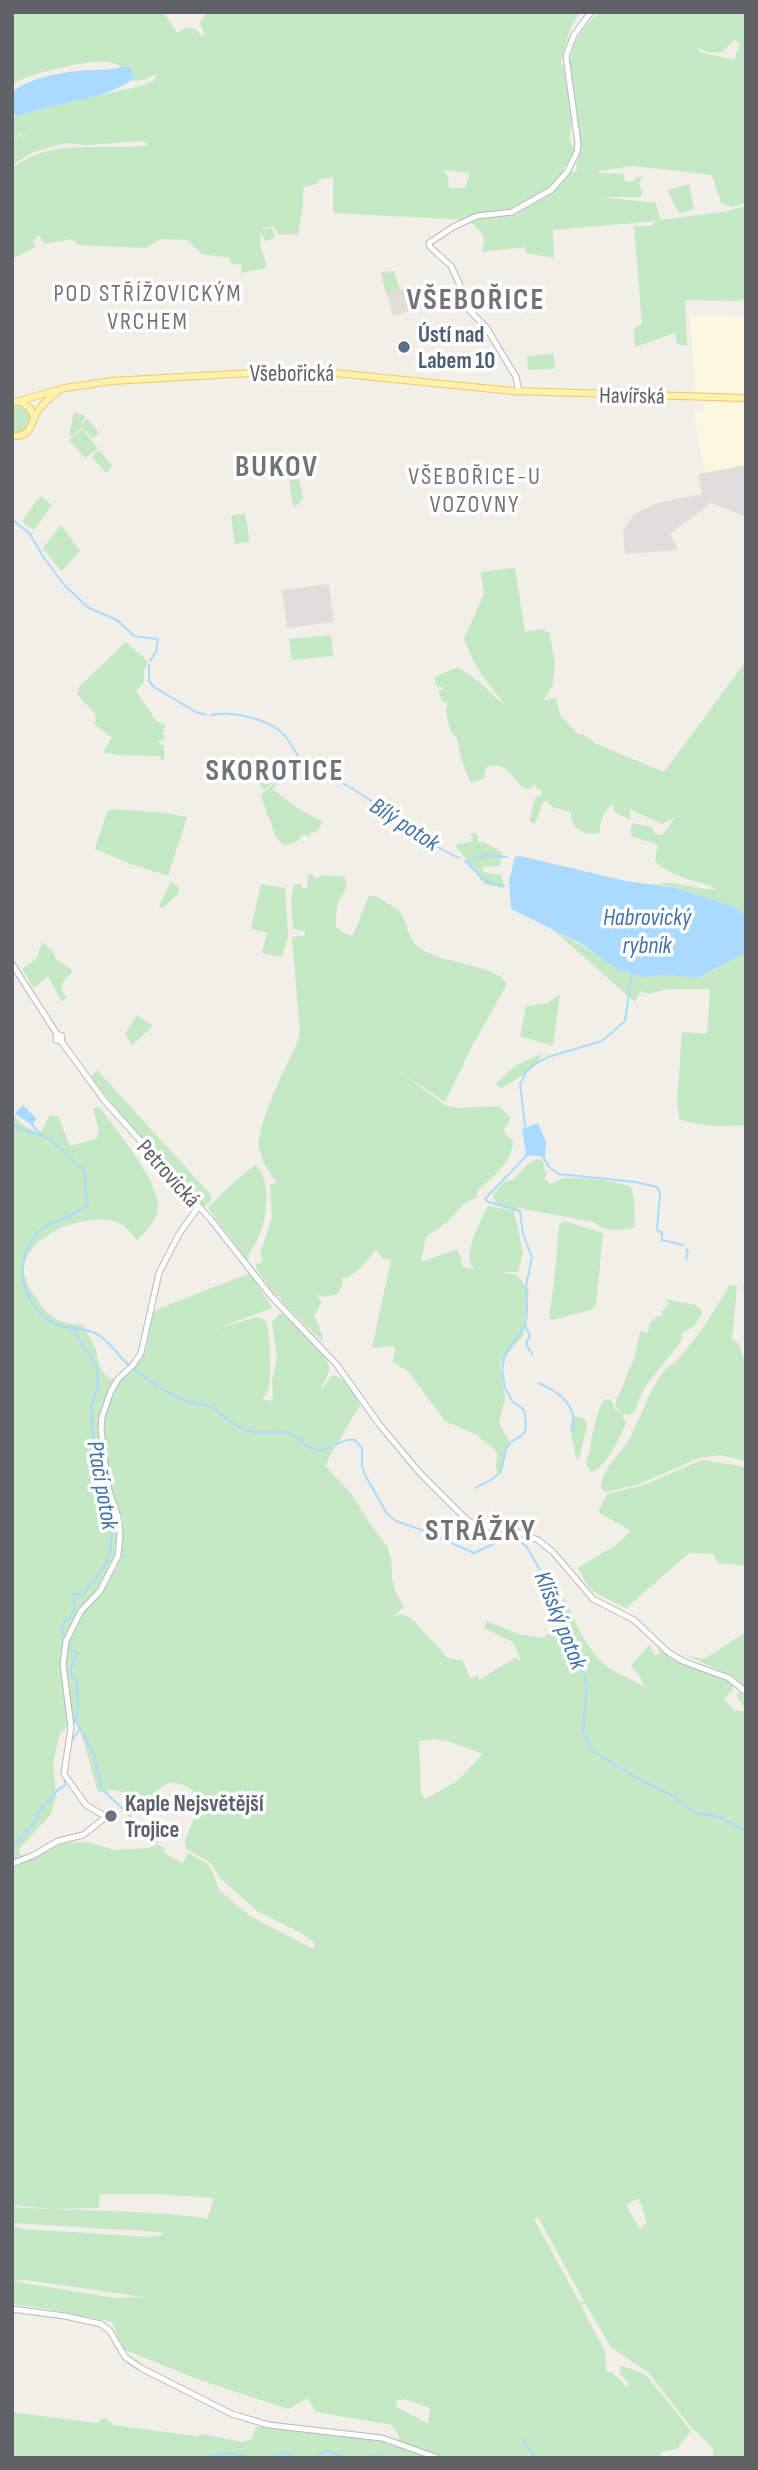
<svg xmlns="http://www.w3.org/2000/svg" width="758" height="2470" viewBox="0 0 758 2470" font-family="'Sofia Sans Condensed',sans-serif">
<rect width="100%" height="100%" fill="#f1efe8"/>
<g fill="#fef7e0">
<polygon points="690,315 746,316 746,394 695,392"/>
<polygon points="705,402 746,403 746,517 716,506 698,474 704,473 693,409 703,413"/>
</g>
<g fill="#e0deda">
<polygon points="746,465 746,517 711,503 670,534 678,550 625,554 623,531 633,515 657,503 702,494 698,474"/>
<polygon points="329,584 334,622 287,628 282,590"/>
</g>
<polygon fill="#e1ded6" points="394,271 400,290 416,285 422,308 393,316 380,272"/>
<g fill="#c5e8c5" fill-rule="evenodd">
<path d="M12 12H163L177 33 187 27 195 29 202 36 205 34 200 22 207 12H580L570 29 561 62 564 67C566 91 575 117 569 140L575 149 573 156 562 170 577 172C575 162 581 151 580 140 576 87 551 53 600 12H746V203L732 207 721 203 712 175 634 166 597 171 600 173 623 174 625 181 632 182 637 177H643L639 183 642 192 641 197H599L656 203 660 220 722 212 746 206V301L742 299 741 301 685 300 687 346 677 344 675 333 635 347 634 328 642 324 634 226H651L656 221 553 230 554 258 526 253 525 247 482 252C487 233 481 232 468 220L333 213V177L320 179 317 184 303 187V204L298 235 278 234 274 226 261 229 262 230 272 228 275 238 265 241 261 232 260 243 267 268 241 273 242 265 230 263V258L202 254 187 240 160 239 146 248 78 245 72 239 45 244 39 235 33 241 36 247 12 259V168C54 136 102 152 149 145L143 141 87 145 66 143 33 152 12 165V139L49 123 12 138V117H18L54 105 141 86 153 81 158 73 143 80 132 81 135 77C128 69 119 64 108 62 90 59 27 74 12 84ZM735 40 740 44 734 60 700 52 697 47 709 53 722 52ZM442 170 470 173 465 188H449L448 177Z"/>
<polygon points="689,184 694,209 679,213 667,190"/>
<polygon points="394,272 399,288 386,292 382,275"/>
<polygon points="554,354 555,369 528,370 527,356"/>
<polygon points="18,405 29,412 31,420 26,430 21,433 12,432 12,406"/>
<polygon points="74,412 86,416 80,425 88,419 99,433 92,438 82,427 72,436 69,435"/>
<polygon points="82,429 98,448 85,458 69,440"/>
<polygon points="97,451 100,451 112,466 106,473 92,457"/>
<polygon points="289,477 299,479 303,499 295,507 292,501"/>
<polygon points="40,496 52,505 34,530 22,521"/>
<polygon points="245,513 250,542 235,544 231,516"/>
<polygon points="61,525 80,551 61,571 43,548"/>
<path d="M515 568 525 632 548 628 543 632H549L555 663 553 685 544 700 556 698 560 715 578 734H583L594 743 664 772 746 661V916L733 906 676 888 661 885 651 886C673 877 694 891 718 889 698 880 671 878 655 861L658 845 631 836V827L633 823 651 827 656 834 662 835 676 817 662 824 630 809V820L614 812 613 804C602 810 601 821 599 833 585 836 570 829 571 812L552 807 547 801 543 802 535 824 529 821 535 798 542 794V791L537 789 535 784 530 789 523 788C512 777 507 762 488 766L484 772 485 778 471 783 461 758 457 738 451 732 446 713 447 703 442 701 438 690H442V687H437L434 677 458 667C464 672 484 685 487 689 493 695 497 700 505 704 487 682 473 666 464 638L484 594 481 572Z"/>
<polygon points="331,635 333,656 292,660 289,639"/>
<polygon points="126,642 148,662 144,670 144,682 136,691 156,721 166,725 162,734 165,736 164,740 157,741 164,746 164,760 161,760 160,756 117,755 103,752 112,738 93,723 96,721 95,714 76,693 79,690 78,688"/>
<polygon points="263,759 270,762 270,769 280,777 264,790 258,783 261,778 252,775 254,768"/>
<polygon points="287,773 289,773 272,789 299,809 323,822 316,832 310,833 310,837 303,834 298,841 284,846 276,837 261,797 263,793"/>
<polygon points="113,809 166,813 187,817 168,876 131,864 95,849 107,812"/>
<polygon points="470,833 475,833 478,836 478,842 485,843 502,852 500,866 483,867 483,872 501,875 504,888 484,884 454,843 456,845 473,841"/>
<path d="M308 874H312L316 879 323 875 345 877C349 890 342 893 338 903 336 911 336 918 336 927L343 933 353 936 367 900 370 896C378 896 379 898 385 902 391 906 398 908 402 915 408 926 408 940 420 948 441 964 490 963 506 982L505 988 472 1046 445 1102 390 1065 447 1106 460 1108 499 1106 511 1118 504 1129 506 1135 513 1140C514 1160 491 1179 477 1191V1197L464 1204 448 1221 426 1237 421 1262 458 1249 463 1267 474 1269C461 1257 480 1221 488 1206L514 1211 523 1253 518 1272H501L517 1275 529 1290 523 1335 500 1364 505 1397 499 1423 509 1440 501 1474 496 1470 497 1452 477 1435 445 1421 408 1371 393 1362 395 1346 372 1348 391 1260 381 1257 376 1249 361 1268 347 1278 342 1277 343 1283 338 1294 323 1297 315 1294 322 1302 314 1316 323 1336 322 1341 281 1301V1297L275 1295 256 1269V1265L263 1261 260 1254 272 1217 270 1185 277 1182C269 1175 261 1159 259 1148 256 1127 286 1065 297 1044L300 1033 292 937 304 936 305 931 293 929 291 900 294 884H302V888H307Z"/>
<polygon points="171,882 178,886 179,893 163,908 159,906"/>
<polygon points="261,884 285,888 288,937 282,957 262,953 267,933 251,929"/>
<path d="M551 928 603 958 644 977 668 975 698 978 746 953V1125C723 1127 701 1127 679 1119L677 1101 682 1032 707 1034 710 989H667L649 994 640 991 635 1002Z"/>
<polygon points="42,942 54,953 55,958 73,971 62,983 61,990 67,997 62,1002 48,976 34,988 22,969 37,958"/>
<polygon points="560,994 553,1046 520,1036 526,1006 548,1003"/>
<polygon points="137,1015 153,1026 132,1045 125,1034"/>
<path d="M542 1054C536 1069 516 1079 502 1088L495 1085C515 1066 515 1064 542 1054Z"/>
<polygon points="97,1070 212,1196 210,1202 204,1206 197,1199 135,1132 91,1077"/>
<path d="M93 1107 100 1108C115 1128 160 1183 158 1208 156 1222 146 1231 137 1240 131 1234 125 1225 117 1222 88 1212 28 1233 24 1267 22 1278 32 1292 38 1301 50 1319 62 1324 83 1325 86 1332 91 1338 94 1345 100 1359 96 1370 111 1379 149 1367 146 1348 152 1313L158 1309 250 1273 272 1308 211 1331 256 1317 266 1320C270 1330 272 1379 268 1390 268 1392 263 1398 263 1399L273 1401 272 1381 277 1359 272 1322 280 1313C292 1319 326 1352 329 1366 331 1373 322 1384 320 1392L332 1375C347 1378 352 1392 360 1405L329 1457 326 1467 350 1492 371 1525 387 1546 391 1558 392 1579 397 1596 404 1606 393 1617 400 1614C417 1618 416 1625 427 1636 434 1643 441 1648 447 1658L463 1661 470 1679 478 1675 479 1680 515 1658 521 1661 513 1642 484 1628 487 1621 518 1634 543 1638 557 1626 564 1597C575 1621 587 1652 609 1668 620 1675 633 1680 644 1687L639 1675 631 1666 650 1644 654 1655 659 1654V1649L673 1659 725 1679 732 1685 733 1689 724 1699 735 1711H743L745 1709 736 1695 741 1692 746 1701V2458H713V2448L690 2426 650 2374 611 2347 585 2303 581 2306 605 2351 606 2371 613 2373 627 2387 629 2384 620 2373V2365L646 2375 691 2431 677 2449 661 2452V2458H12V2412L97 2423 103 2418 107 2419 113 2425 196 2436 202 2434 242 2442 252 2439 255 2428 259 2426 390 2441 400 2439 392 2425 316 2412 307 2398 289 2409 285 2408 197 2379 123 2349 112 2322 48 2309 12 2304V2282H18L115 2298 144 2297 26 2280 12 2281V2226L23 2229 150 2237 165 2234 159 2232 12 2223V2207C77 2212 141 2209 205 2218L207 2220 214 2198 155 2194H100L99 2208 55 2209 12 2205V1111C16 1124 27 1127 38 1133L42 1131 49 1115 58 1116 70 1146 96 1139 99 1131ZM78 1721 98 1793C116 1785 130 1796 145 1805L151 1803C164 1773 181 1780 202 1798L185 1841 186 1849 211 1863 221 1879 258 1912 300 1932 315 1943 313 1949 250 1916 219 1890 212 1870 208 1864 188 1853 183 1863 164 1853 165 1848 157 1844 149 1848 114 1850 88 1842 66 1843 52 1847 40 1855H19L20 1848 51 1814 56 1796 53 1763 60 1733 72 1722ZM435 1739 451 1742 483 1754 456 1782 425 1799 421 1793 419 1741ZM639 2198 647 2223 640 2229 626 2205ZM538 2217 584 2301 580 2303 534 2219ZM404 2399 430 2408 428 2424 395 2406 397 2400Z"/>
<path d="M538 1159 543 1161 546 1174 545 1180 551 1184C554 1183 557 1180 561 1179 571 1176 627 1181 632 1189 634 1192 635 1223 635 1227 624 1231 603 1232 594 1222L523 1209 521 1206 517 1209 495 1204 493 1195 504 1182 514 1179 528 1164Z"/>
<path d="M255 1165C275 1178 266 1237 249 1252V1258L247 1260 208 1208C222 1193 238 1178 255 1165Z"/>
<path d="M564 1221 603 1233 596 1305 591 1310 552 1320 549 1318C551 1302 554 1287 555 1272 557 1256 557 1240 559 1225Z"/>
<path d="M730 1285H737L732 1339 739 1344 746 1367V1461L720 1455 699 1458 637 1485 604 1492 601 1487C603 1468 615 1460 625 1446 639 1427 653 1371 675 1363L701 1331Z"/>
<path d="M664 1299 696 1305 703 1312 694 1326 682 1333V1340L644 1388 634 1412 628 1415H622L626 1423C620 1437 605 1469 591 1472L586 1464C591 1448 596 1408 605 1399H611L614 1408 621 1413 615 1404 635 1356 640 1331 648 1333 650 1323 658 1316H663L661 1312 670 1304Z"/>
<polygon points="576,1416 585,1419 587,1426 579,1459 576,1459 570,1427 572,1418"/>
<path d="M702 1460 746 1467V1566L718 1563 713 1554 689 1553 626 1608C616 1603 599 1596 590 1588 585 1583 582 1574 578 1568L616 1545 631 1531 598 1512 607 1494 644 1485Z"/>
<polygon points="746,1632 746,1689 734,1677 685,1655 704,1659"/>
</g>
<g fill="#aadaff">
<path d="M120 67H130L135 77C110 100 53 102 18 117L12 113V92C31 76 69 71 93 70 104 69 110 71 120 67Z"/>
<polygon points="520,856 626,881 676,888 733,906 746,916 746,953 697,978 668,975 644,977 619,970 580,943 511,909 509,881 515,857"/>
<polygon points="23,1105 37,1119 31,1125 15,1113"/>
<polygon points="538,1123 546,1142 545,1157 526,1155 522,1129"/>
</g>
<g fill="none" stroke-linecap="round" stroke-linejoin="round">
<g stroke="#aadaff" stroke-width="2">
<polyline points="12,519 30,534 44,558 65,586 89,608 117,620 134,636 158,639 156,652 150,661"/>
<polyline points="149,665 149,681 154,687 196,712 206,715"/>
<path d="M211 715C234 711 275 719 288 740 295 752 304 766 316 773 325 778 336 780 346 785 385 807 417 839 459 858"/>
<polyline points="465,861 486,881 504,886"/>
<polyline points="468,861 487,855 507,857"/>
<path d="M12 1123C22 1133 35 1131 47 1138 50 1139 82 1168 84 1170 88 1179 81 1188 88 1202L85 1208 41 1229C12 1256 18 1304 54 1323 67 1330 82 1327 95 1333 109 1339 118 1357 130 1366 148 1380 168 1395 189 1402 196 1404 203 1404 210 1407 223 1413 232 1425 246 1430 260 1436 274 1430 288 1433 301 1436 305 1450 320 1450 333 1449 341 1438 355 1440L362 1448V1466L365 1475 387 1514 396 1521 422 1530 474 1553 494 1544 502 1534H510L526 1546 562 1608 569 1645 584 1674 587 1687 583 1731 591 1750 633 1776 673 1796 695 1813 720 1817 746 1831"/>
<polyline points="31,1123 41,1135"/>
<polyline points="525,1127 520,1084 527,1071 535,1064 548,1057 602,1041 625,1021 632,973"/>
<polyline points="543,1157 549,1167 559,1174 635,1182 657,1187 660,1193 657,1229"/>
<polyline points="658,1231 660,1232"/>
<polyline points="662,1232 662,1240 683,1245"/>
<polyline points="686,1260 688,1251 686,1249"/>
<polyline points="525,1326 530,1335 526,1344 532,1354"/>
<path d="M538 1383C559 1391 578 1406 573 1431"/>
<path d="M475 1488C483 1483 493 1481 499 1473 504 1466 503 1455 507 1447 511 1439 520 1439 524 1433 528 1428 525 1416 524 1410L513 1402 505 1388 502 1369 505 1354 525 1326 527 1312 526 1286 532 1257 523 1234 520 1211 488 1202 485 1199 527 1155"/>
<path d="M66 1637 62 1632V1625C76 1612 74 1614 74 1594L83 1595 103 1569 110 1554 113 1521 106 1505V1494L97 1480 91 1407 98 1386 97 1369 91 1357 71 1328"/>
<polyline points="68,1642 70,1649 77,1654 70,1671 77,1682 78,1713 75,1719 80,1729 72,1740"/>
<polyline points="80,1729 94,1754 102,1789 157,1842"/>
<polyline points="12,1847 34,1823 40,1810 60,1788 64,1787 65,1780"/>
<polyline points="522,2439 535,2458"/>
<polyline points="196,2458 228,2453 255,2458"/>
<polyline points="270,2458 284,2452 293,2458"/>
<polyline points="313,2458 327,2451 347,2458"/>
<polyline points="349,2458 382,2456 395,2458"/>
</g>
<g stroke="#b6babf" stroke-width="7">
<g id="secondary">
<polyline points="519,392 516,377 486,327 463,304 459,283 451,266 430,247 429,243 453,227 477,216 512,212 551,190 567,172 577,152 578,144 566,56 574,35 591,12"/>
<polyline points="12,964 57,1034 62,1036 61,1041"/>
<polyline points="57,1034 56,1040 61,1041 104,1100 212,1221 271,1296 337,1365 379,1424 419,1472 467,1520 477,1526 510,1529 538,1540 553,1552 593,1599 634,1620 669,1653 685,1662 729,1678 746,1692"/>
<polyline points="12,1864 34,1855 58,1841 83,1835 106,1817 86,1805 64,1774 71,1727 63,1664 66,1641 81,1611 100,1591 118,1556 120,1535 118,1517 108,1488 101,1429 102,1417 111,1391 118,1379 133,1365 141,1353 159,1273 179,1234 199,1206"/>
<polyline points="12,2309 65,2316 101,2324 110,2331 125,2357 141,2368 232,2414 269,2425 382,2438 438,2458"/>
</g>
</g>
<g stroke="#f2c960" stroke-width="8">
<g id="primary">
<polyline points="21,402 30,408 34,418"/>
<polyline points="12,403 65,388 112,381 305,370 513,391 746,398"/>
<path d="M12 436C30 437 30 427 36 414 41 405 49 398 57 392"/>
</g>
</g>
<use href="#secondary" stroke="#fff" stroke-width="5"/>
<use href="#primary" stroke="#fff2af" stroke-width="6"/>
</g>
<circle fill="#5c6f8a" stroke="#fff" stroke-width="2.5" cx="404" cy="347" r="7"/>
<circle fill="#6b7280" stroke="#fff" stroke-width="2.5" cx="111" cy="1816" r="7"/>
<g text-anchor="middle" stroke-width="7" stroke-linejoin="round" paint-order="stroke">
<g font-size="23" font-weight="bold" fill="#4e5e75" stroke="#fff" text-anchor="start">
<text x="418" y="342">Ústí nad<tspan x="418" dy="26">Labem 10</tspan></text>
</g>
<g font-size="23" fill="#5f6368" stroke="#fff">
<text x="292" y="381">Všebořická</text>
<text transform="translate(632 395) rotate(1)" y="8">Havířská</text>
<text transform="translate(169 1173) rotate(48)" y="8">Petrovická</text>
</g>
<g font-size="23" font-weight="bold" fill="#5b616d" stroke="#fff" text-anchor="start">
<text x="125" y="1811">Kaple Nejsvětější<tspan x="125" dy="26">Trojice</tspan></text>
</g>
<g font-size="24" letter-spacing="2" fill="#70757a" stroke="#fff">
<text x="148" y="301">POD STŘÍŽOVICKÝM<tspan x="148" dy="28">VRCHEM</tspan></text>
<text x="475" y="484">VŠEBOŘICE-U<tspan x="475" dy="28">VOZOVNY</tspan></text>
</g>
<g font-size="24" font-style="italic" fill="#4174aa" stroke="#fff">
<text transform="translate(405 824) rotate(33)" y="8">Bílý potok</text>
<text x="647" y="925">Habrovický<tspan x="647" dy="28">rybník</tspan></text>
<text transform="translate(103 1485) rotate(80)" y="8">Ptačí potok</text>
<text transform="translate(561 1620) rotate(68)" y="8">Klíšský potok</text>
</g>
<g font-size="30" font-weight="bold" letter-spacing="2" fill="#70757a" stroke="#fff">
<text x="476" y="309">VŠEBOŘICE</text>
<text x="277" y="476">BUKOV</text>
<text x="275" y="780">SKOROTICE</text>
<text x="481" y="1540">STRÁŽKY</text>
</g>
</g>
<rect width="758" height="2470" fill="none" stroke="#5f6368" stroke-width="28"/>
</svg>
